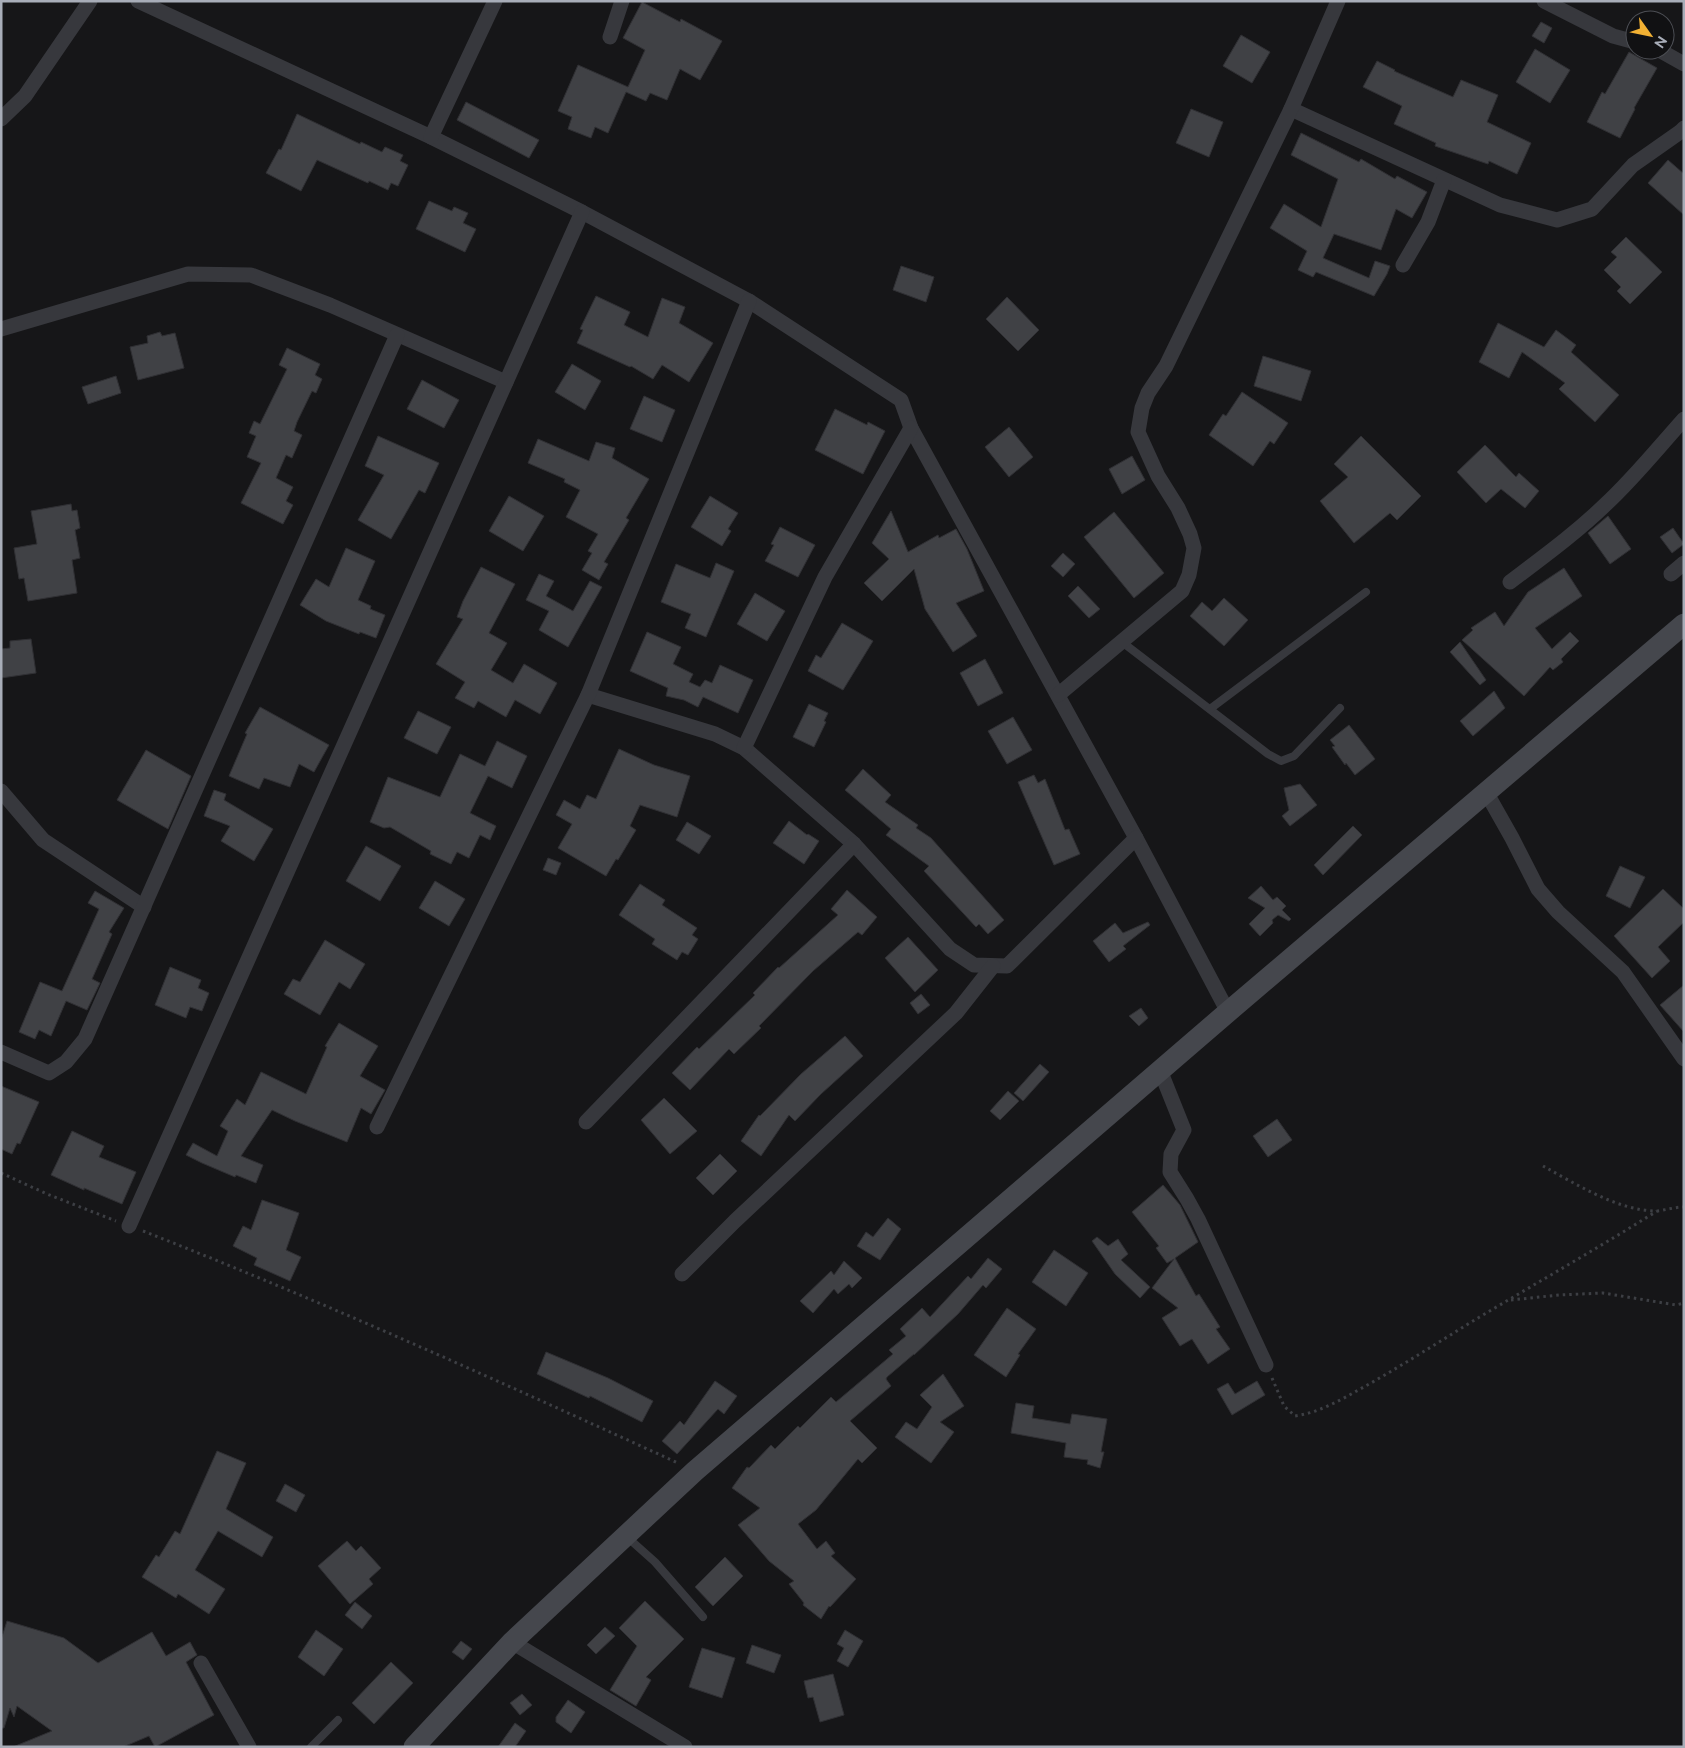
<svg xmlns="http://www.w3.org/2000/svg" width="1685" height="1748" viewBox="0 0 1685 1748" font-family="Raleway,sans-serif">
<rect width="100%" height="100%" fill="#161618"/>
<g fill="#404145" stroke="#303034">
<polygon points="642,2 680,22 681,19 722,41 700,80 680,69 667,100 650,93 646,101 626,92 608,133 595,127 591,138 568,129 572,117 558,111 578,65 628,87 645,50 623,38"/>
<polygon points="1541,22 1552,28 1544,43 1532,36"/>
<polygon points="1241,35 1270,52 1252,83 1223,66"/>
<polygon points="1535,49 1570,70 1550,103 1516,82"/>
<polygon points="1629,52 1657,68 1634,108 1635,109 1620,138 1587,122 1602,92 1605,94"/>
<polygon points="1377,61 1395,70 1394,71 1453,97 1461,80 1498,95 1487,122 1531,143 1517,174 1489,161 1488,164 1435,146 1436,143 1394,124 1402,106 1363,87"/>
<polygon points="466,102 539,140 529,158 457,120"/>
<polygon points="1191,109 1223,122 1209,157 1176,143"/>
<polygon points="297,114 360,144 361,142 382,152 385,147 403,155 400,161 408,165 398,186 391,183 388,190 369,181 368,183 317,160 301,191 266,173 279,149 281,150"/>
<polygon points="1301,133 1359,162 1361,159 1395,179 1397,176 1427,192 1412,218 1396,209 1381,250 1334,234 1323,258 1369,278 1375,261 1390,266 1387,274 1374,296 1316,272 1313,277 1298,270 1307,251 1270,228 1284,204 1321,227 1338,179 1291,155"/>
<polygon points="1668,160 1684,174 1684,215 1648,183"/>
<polygon points="429,201 452,211 454,207 468,213 463,223 476,229 465,252 416,229"/>
<polygon points="1626,237 1662,272 1630,304 1617,291 1621,287 1604,270 1617,257 1611,252"/>
<polygon points="901,266 934,277 926,302 893,290"/>
<polygon points="596,296 630,312 624,325 648,337 662,298 685,307 679,323 713,343 689,382 662,365 653,379 631,366 630,367 577,343 583,330 580,329"/>
<polygon points="1007,297 1039,330 1018,351 986,319"/>
<polygon points="1498,323 1544,347 1556,330 1576,345 1571,352 1619,395 1595,422 1559,389 1565,383 1522,352 1509,378 1479,362"/>
<polygon points="160,332 162,336 175,333 184,368 138,380 130,347 148,343 147,336"/>
<polygon points="287,348 320,364 315,375 322,379 316,393 312,391 297,422 294,431 302,435 292,458 286,455 276,478 293,487 286,501 293,505 283,524 241,503 261,463 247,457 256,436 249,433 254,421 260,424 287,369 279,365"/>
<polygon points="1263,356 1311,371 1301,401 1254,386"/>
<polygon points="572,364 601,381 585,410 555,392"/>
<polygon points="116,376 121,393 88,404 82,387"/>
<polygon points="422,380 459,400 444,428 407,409"/>
<polygon points="1242,392 1288,423 1274,444 1270,441 1253,466 1209,435 1223,414 1226,416"/>
<polygon points="644,396 675,410 662,442 630,429"/>
<polygon points="835,409 867,425 868,422 885,431 863,474 815,450"/>
<polygon points="1009,427 1033,457 1009,477 985,447"/>
<polygon points="378,436 439,463 425,493 419,490 391,539 358,520 384,475 365,466"/>
<polygon points="1361,436 1421,496 1397,520 1390,513 1354,543 1320,501 1348,477 1334,464"/>
<polygon points="538,439 589,461 596,442 615,448 612,458 649,479 626,518 629,520 604,562 608,564 599,580 582,570 592,553 588,551 598,534 566,517 580,490 564,482 565,479 528,463"/>
<polygon points="1485,445 1516,477 1519,473 1539,491 1525,508 1501,489 1486,503 1457,472"/>
<polygon points="1132,456 1145,480 1122,494 1109,469"/>
<polygon points="509,496 544,516 523,551 489,531"/>
<polygon points="710,496 738,513 728,529 731,531 722,546 691,527"/>
<polygon points="71,504 72,511 77,510 80,528 75,530 80,558 72,560 77,593 28,601 24,578 19,579 14,548 37,544 31,511"/>
<polygon points="891,511 908,552 938,535 939,538 956,529 967,549 984,591 956,603 977,636 953,652 925,609 914,569 882,601 864,583 889,559 872,543"/>
<polygon points="1114,512 1164,573 1134,598 1084,537"/>
<polygon points="1608,516 1631,549 1610,564 1588,533"/>
<polygon points="780,527 815,545 798,577 765,561 774,545 771,544"/>
<polygon points="1673,528 1684,544 1672,553 1660,537"/>
<polygon points="346,548 375,561 358,600 371,606 370,609 385,615 376,638 360,632 359,634 326,621 300,605 316,579 329,587"/>
<polygon points="1063,553 1075,564 1063,577 1051,566"/>
<polygon points="716,563 734,571 706,637 685,628 691,614 661,602 676,564 710,578"/>
<polygon points="481,567 515,584 489,633 507,643 491,670 513,683 524,664 557,683 540,714 515,700 506,717 478,701 474,708 455,698 465,682 436,664 463,619 457,617 463,601"/>
<polygon points="1564,568 1582,596 1535,628 1552,649 1570,632 1579,641 1561,659 1563,662 1553,670 1550,667 1524,696 1462,640 1473,630 1471,628 1495,612 1504,626 1528,592"/>
<polygon points="539,574 554,581 546,596 573,611 590,581 602,587 568,647 539,630 549,611 526,600"/>
<polygon points="1078,586 1100,609 1089,618 1068,596"/>
<polygon points="755,593 785,611 767,641 737,624"/>
<polygon points="1224,598 1248,620 1224,646 1190,616 1202,602 1212,611"/>
<polygon points="842,623 873,641 843,690 808,671 816,655 821,658"/>
<polygon points="647,632 681,647 673,664 693,674 689,682 700,687 705,680 712,683 720,665 753,680 738,713 703,697 698,707 684,700 666,696 668,688 630,671"/>
<polygon points="31,639 36,673 1,678 1,649 10,648 10,641"/>
<polygon points="1460,642 1486,680 1480,685 1450,652"/>
<polygon points="985,659 1003,693 978,706 960,673"/>
<polygon points="1494,691 1505,708 1473,736 1460,721"/>
<polygon points="809,704 828,713 824,721 826,722 814,747 793,737"/>
<polygon points="260,707 329,745 314,772 299,764 290,787 264,778 259,789 229,776 247,734 245,733"/>
<polygon points="418,711 451,727 437,754 404,738"/>
<polygon points="1013,717 1032,750 1007,764 988,731"/>
<polygon points="1349,725 1375,759 1355,775 1346,763 1345,765 1332,747 1335,746 1330,740"/>
<polygon points="497,741 527,756 512,788 488,776 470,813 496,826 490,840 480,835 469,858 457,852 451,864 430,854 431,851 390,827 384,828 370,822 388,777 440,797 460,754 485,766"/>
<polygon points="619,749 654,765 690,776 677,817 640,805 630,826 636,830 618,860 616,859 606,876 558,848 572,824 556,815 564,800 580,809 587,795 596,799"/>
<polygon points="146,750 191,776 168,829 117,800"/>
<polygon points="863,769 891,795 885,802 918,825 916,828 931,838 1004,920 988,934 979,924 976,927 924,871 929,866 886,835 891,829 845,790"/>
<polygon points="1034,775 1038,783 1045,779 1065,830 1069,829 1080,854 1054,865 1018,782"/>
<polygon points="1300,784 1317,805 1290,826 1282,816 1289,810 1284,788"/>
<polygon points="214,790 226,794 224,800 273,829 254,861 221,841 230,826 204,816"/>
<polygon points="789,821 807,835 808,834 819,841 804,864 773,843"/>
<polygon points="687,822 711,836 699,854 676,840"/>
<polygon points="1353,826 1362,835 1323,875 1314,865"/>
<polygon points="366,846 401,866 380,901 346,881"/>
<polygon points="548,858 561,863 556,875 543,870"/>
<polygon points="1620,866 1645,877 1630,908 1606,896"/>
<polygon points="435,881 465,899 449,926 419,908"/>
<polygon points="640,884 665,900 662,905 697,928 692,935 698,939 688,955 682,952 677,960 652,944 655,939 619,915"/>
<polygon points="1261,886 1273,900 1277,897 1286,906 1282,910 1291,919 1289,921 1278,915 1272,920 1273,923 1260,936 1249,924 1265,908 1248,898"/>
<polygon points="1663,889 1684,909 1684,922 1658,947 1670,961 1652,978 1614,936"/>
<polygon points="847,890 877,917 862,935 858,932 813,971 759,1026 761,1028 734,1054 729,1049 690,1090 672,1073 697,1047 699,1049 755,995 753,993 778,967 779,968 838,915 831,909"/>
<polygon points="95,891 124,908 109,932 112,934 92,979 100,983 87,1010 66,1001 51,1036 39,1030 35,1039 19,1032 40,982 62,991 99,909 88,903"/>
<polygon points="1148,922 1150,925 1123,946 1126,949 1109,962 1093,941 1115,923 1123,933"/>
<polygon points="908,937 938,970 915,992 885,958"/>
<polygon points="325,940 365,964 350,989 339,982 320,1015 284,994 293,979 300,982"/>
<polygon points="170,967 201,980 198,988 209,993 202,1011 190,1007 186,1018 155,1005"/>
<polygon points="1684,985 1684,1032 1660,1005"/>
<polygon points="921,994 930,1005 918,1014 910,1003"/>
<polygon points="1141,1008 1148,1018 1139,1026 1129,1016"/>
<polygon points="339,1023 378,1046 360,1076 385,1090 371,1114 361,1108 347,1142 295,1121 272,1110 241,1156 263,1165 256,1183 236,1175 235,1177 202,1163 186,1155 193,1143 217,1156 228,1131 220,1126 237,1099 245,1105 261,1072 306,1094 327,1047 325,1046"/>
<polygon points="845,1036 863,1056 821,1094 795,1121 789,1115 761,1156 741,1141 759,1115 760,1116 801,1074"/>
<polygon points="1040,1064 1049,1072 1023,1101 1014,1093"/>
<polygon points="1,1086 39,1102 20,1144 17,1143 12,1154 1,1149"/>
<polygon points="1008,1091 1019,1101 1000,1120 990,1111"/>
<polygon points="664,1098 697,1131 670,1154 641,1120"/>
<polygon points="1277,1119 1292,1140 1268,1157 1253,1136"/>
<polygon points="72,1131 104,1146 99,1157 136,1172 122,1204 84,1188 84,1190 51,1175"/>
<polygon points="720,1154 737,1171 713,1195 696,1178"/>
<polygon points="1163,1185 1180,1205 1198,1242 1175,1258 1196,1296 1199,1294 1220,1327 1216,1329 1230,1349 1208,1364 1192,1339 1180,1346 1162,1318 1178,1308 1152,1288 1174,1259 1167,1263 1156,1248 1159,1246 1132,1212"/>
<polygon points="262,1200 299,1213 286,1250 301,1257 290,1281 254,1265 257,1258 233,1246 243,1226 251,1230"/>
<polygon points="888,1218 901,1229 880,1260 857,1246 866,1232 873,1237"/>
<polygon points="1097,1237 1108,1246 1118,1239 1128,1254 1121,1260 1150,1287 1140,1298 1115,1274 1092,1241"/>
<polygon points="1054,1250 1088,1273 1066,1306 1032,1282"/>
<polygon points="988,1258 1002,1269 986,1288 983,1285 958,1314 914,1355 914,1354 887,1377 886,1379 891,1386 850,1421 877,1448 862,1463 858,1459 816,1510 798,1524 817,1549 826,1541 835,1553 831,1556 856,1579 830,1607 829,1606 821,1619 803,1605 804,1603 789,1584 794,1581 769,1561 738,1525 760,1508 732,1488 747,1467 749,1468 771,1445 775,1449 798,1426 800,1428 831,1397 836,1402 893,1354 889,1350 906,1336 900,1329 922,1308 930,1317 968,1276 971,1279"/>
<polygon points="844,1261 862,1278 852,1288 849,1284 838,1294 834,1289 813,1313 800,1301 831,1271 834,1275"/>
<polygon points="1007,1308 1036,1329 1018,1354 1020,1355 1006,1377 974,1355"/>
<polygon points="546,1352 608,1378 653,1401 642,1422 590,1396 589,1398 537,1374"/>
<polygon points="943,1374 964,1406 940,1422 954,1432 931,1463 895,1437 906,1422 917,1429 932,1407 920,1395"/>
<polygon points="715,1381 737,1396 724,1414 718,1409 677,1454 662,1441 680,1421 684,1425"/>
<polygon points="1257,1381 1265,1395 1232,1415 1217,1389 1228,1383 1235,1394"/>
<polygon points="1016,1403 1034,1406 1032,1418 1070,1424 1072,1414 1107,1419 1101,1452 1104,1452 1100,1468 1087,1464 1088,1460 1064,1457 1066,1443 1011,1433"/>
<polygon points="217,1451 246,1463 226,1509 273,1537 262,1557 218,1531 195,1570 225,1589 209,1614 178,1594 176,1598 142,1577 156,1555 159,1557 175,1531 180,1534"/>
<polygon points="285,1484 305,1495 296,1512 276,1501"/>
<polygon points="347,1541 356,1551 361,1546 381,1568 369,1579 373,1584 350,1604 318,1566"/>
<polygon points="725,1557 743,1576 713,1606 695,1587"/>
<polygon points="645,1601 684,1639 646,1677 651,1680 636,1706 610,1690 637,1646 619,1628"/>
<polygon points="355,1602 372,1616 362,1629 345,1615"/>
<polygon points="7,1621 64,1638 98,1663 152,1632 166,1656 190,1642 197,1655 186,1662 214,1715 155,1747 149,1736 123,1747 13,1747 52,1731 17,1706 14,1717 10,1708 4,1728 1,1728 1,1640"/>
<polygon points="605,1627 615,1636 596,1654 587,1645"/>
<polygon points="316,1630 343,1649 324,1676 298,1657"/>
<polygon points="845,1630 863,1641 848,1667 837,1661 844,1648 837,1644"/>
<polygon points="461,1641 472,1649 463,1660 452,1652"/>
<polygon points="752,1645 781,1655 774,1673 746,1663"/>
<polygon points="702,1648 735,1658 722,1698 689,1687"/>
<polygon points="391,1662 413,1683 374,1724 352,1703"/>
<polygon points="833,1674 844,1715 820,1722 813,1697 808,1698 804,1681"/>
<polygon points="522,1694 532,1705 520,1715 510,1703"/>
<polygon points="568,1700 585,1712 571,1733 556,1722 556,1717"/>
<polygon points="515,1723 526,1731 515,1747 498,1747"/>
</g>
<g fill="none" stroke-linecap="round" stroke-linejoin="round">
<g stroke="#3d3f44" stroke-width="3" stroke-dasharray="2.5 4" stroke-linecap="butt">
<path d="M1543 1166C1576 1184 1618 1211 1657 1211 1666 1210 1675 1207 1684 1207"/>
<polyline points="1,1173 47,1194 116,1221"/>
<path d="M143 1231C324 1302 501 1382 678 1463"/>
<polyline points="1511,1300 1559,1295 1603,1293 1676,1305 1684,1303"/>
<path d="M1272 1378 1284 1406 1295 1416C1323 1412 1347 1396 1371 1383 1404 1364 1436 1344 1468 1324 1531 1286 1595 1250 1657 1211"/>
</g>
<g stroke="#37383d" stroke-width="8">
<polyline points="1122,642 1268,754 1281,761 1294,756 1340,708"/>
<polyline points="1210,709 1366,592"/>
<polyline points="627,1537 655,1562 703,1617"/>
<polyline points="311,1747 338,1720"/>
</g>
<g stroke="#37383d" stroke-width="15">
<polyline points="138,1 431,137 582,212 749,301 901,400 911,428 1136,838 1228,1012"/>
<polyline points="1544,1 1613,36 1635,42"/>
<polyline points="610,37 622,1"/>
<polyline points="1659,50 1684,64"/>
<polyline points="1291,109 1500,205 1557,220 1592,209 1633,165 1680,132 1684,128"/>
<polyline points="1,119 25,96 90,1"/>
<polyline points="431,137 495,1"/>
<polyline points="1403,265 1428,222 1444,180"/>
<polyline points="1,329 188,274 251,275 330,305 506,382"/>
<polyline points="1671,574 1684,563"/>
<path d="M1510 582C1543 557 1576 533 1606 504 1634 478 1658 448 1684 419"/>
<polyline points="588,695 715,734 744,748 854,844 950,949 974,965 1007,966 1136,838"/>
<polyline points="1058,695 1182,591 1189,575 1194,548 1190,534 1178,508 1158,476 1138,432 1142,408 1148,393 1166,366 1291,109 1338,1"/>
<polyline points="744,748 825,577 911,428"/>
<polyline points="1,791 43,840 144,907"/>
<polyline points="1486,792 1512,838 1538,889 1558,912 1623,972 1684,1059"/>
<polyline points="1,1052 49,1073 66,1062 85,1039 397,335"/>
<polyline points="1160,1070 1184,1130 1171,1154 1170,1172 1187,1199 1198,1219 1266,1365"/>
<polyline points="586,1122 854,844"/>
<polyline points="377,1127 588,695 749,301"/>
<polyline points="129,1226 582,212"/>
<polyline points="682,1274 735,1221 956,1013 993,966"/>
<polyline points="512,1642 685,1747"/>
<polyline points="201,1663 249,1747"/>
</g>
<polyline stroke="#45474d" stroke-width="21" points="414,1747 512,1642 695,1471 1228,1012 1684,624"/>
</g>
<rect width="1685" height="1748" fill="none" stroke="#a8adb8" stroke-width="5"/>
<g transform="translate(1650 35) rotate(123)"><circle r="24" fill="#111113" stroke="#4d4f55"/>
<path d="M0-4L9 19L0 12L-9 19Z" fill="#f2b134"/>
<text y="-8" font-size="14" font-weight="bold" text-anchor="middle" fill="#a8adb8">N</text>
</g>
</svg>
